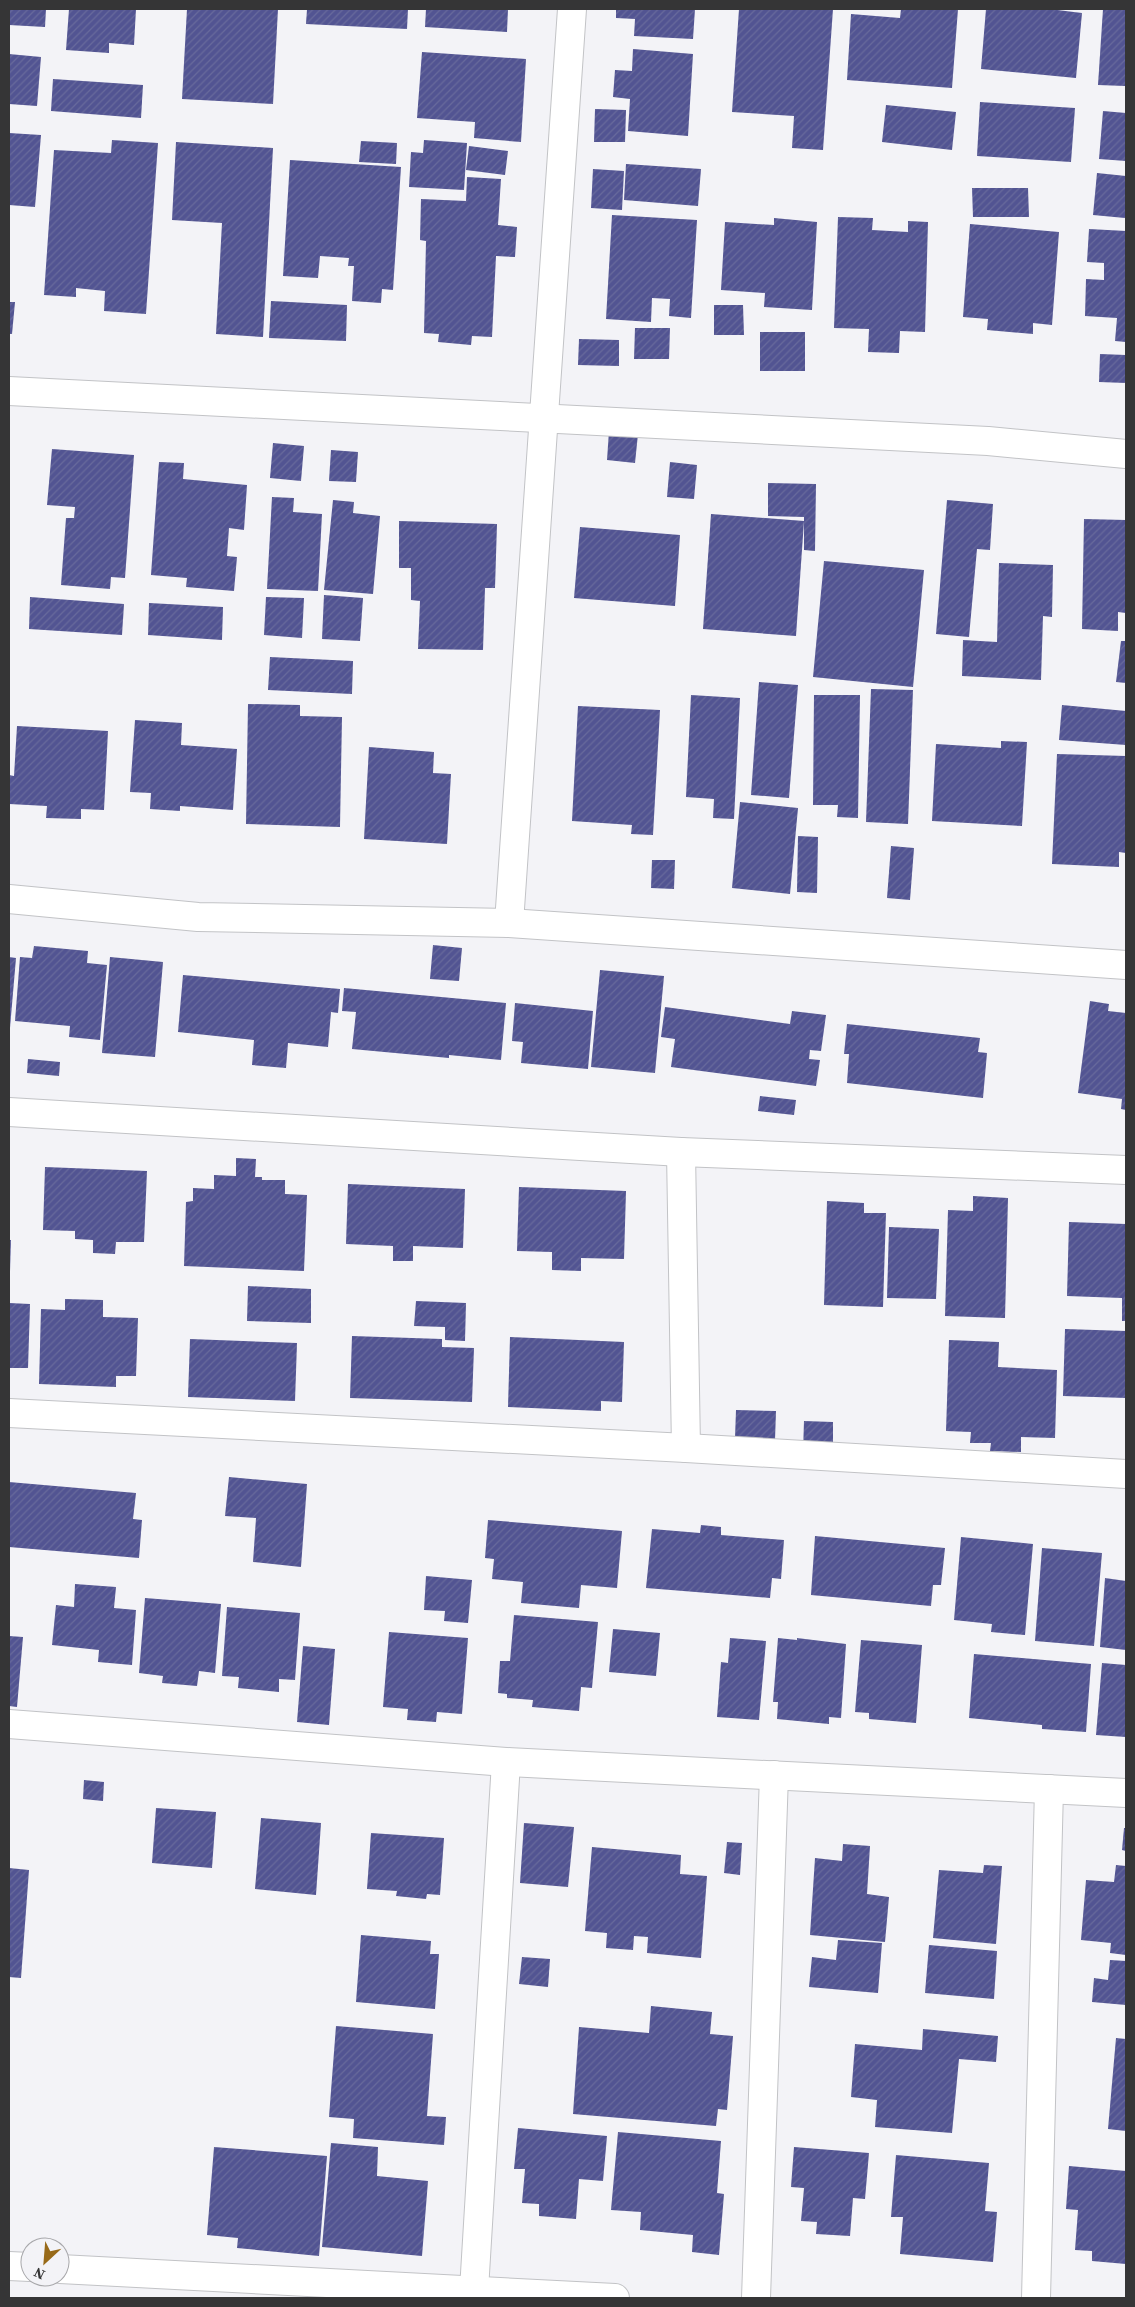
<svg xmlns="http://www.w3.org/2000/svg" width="1135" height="2307" viewBox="0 0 1135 2307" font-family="'Source Serif 4',serif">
<defs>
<pattern id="building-hatch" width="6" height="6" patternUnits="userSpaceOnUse" patternTransform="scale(1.25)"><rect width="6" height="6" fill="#525492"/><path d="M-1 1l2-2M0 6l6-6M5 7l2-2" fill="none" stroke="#686a9c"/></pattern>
</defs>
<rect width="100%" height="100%" fill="#f3f3f7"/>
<g fill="url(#building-hatch)">
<polygon points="9,9 46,9 45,27 9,25"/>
<polygon points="69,9 136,9 134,45 109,43 109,53 66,50"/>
<polygon points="187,9 278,9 273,104 182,99"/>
<polygon points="307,9 408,9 407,29 306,24"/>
<polygon points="426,9 508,9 507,32 425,27"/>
<polygon points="616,9 695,9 693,39 634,36 635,19 616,18"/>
<polygon points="739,9 833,9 823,150 792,148 794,116 732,112"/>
<polygon points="901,9 958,9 952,88 847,80 851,14 900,18"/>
<polygon points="986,9 1049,9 1082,13 1076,78 981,69"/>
<polygon points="1103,9 1126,9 1125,86 1098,85"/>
<polygon points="633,49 693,54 688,136 628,131 630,99 613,97 615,70 632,71"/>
<polygon points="422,52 526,59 521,142 474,138 475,122 417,118"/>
<polygon points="9,54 41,57 37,106 9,104"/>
<polygon points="53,79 143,85 141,118 51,111"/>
<polygon points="980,102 1075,108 1071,162 977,156"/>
<polygon points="886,105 956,112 952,150 882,142"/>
<polygon points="595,109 626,110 625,142 594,142"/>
<polygon points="1103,111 1126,113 1126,161 1099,159"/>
<polygon points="9,133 41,135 35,207 9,205"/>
<polygon points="112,140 158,143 146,314 104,311 105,291 76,288 76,297 44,295 54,150 111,153"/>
<polygon points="424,140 467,143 464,190 409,187 411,152 423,153"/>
<polygon points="361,141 397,143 396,164 359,162"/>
<polygon points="176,142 273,148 263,337 216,334 222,223 172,220"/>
<polygon points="469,146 508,151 505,175 466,170"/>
<polygon points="290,160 401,167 393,290 382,289 381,303 352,301 354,266 348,266 349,258 320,256 318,278 283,276"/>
<polygon points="626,164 701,169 698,206 624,200"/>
<polygon points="593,169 624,171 622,210 591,208"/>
<polygon points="1097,173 1126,176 1125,218 1093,215"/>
<polygon points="467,177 501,179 498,225 517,227 515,257 496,256 492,337 472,336 471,345 438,342 439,334 424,333 426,241 420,240 421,199 466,201"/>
<polygon points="972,188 1028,188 1029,217 973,217"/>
<polygon points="612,215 697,220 691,318 669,316 670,299 652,298 651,322 606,319"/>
<polygon points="838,217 873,218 872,230 908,232 908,221 928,222 925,332 900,331 899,353 868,352 869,329 834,328"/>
<polygon points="774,218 817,222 812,310 764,307 765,293 721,290 725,222 774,225"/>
<polygon points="970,224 1059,232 1052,325 1033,323 1033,334 987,330 988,319 963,317"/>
<polygon points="1089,229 1126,231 1126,342 1115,341 1117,318 1085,316 1086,279 1104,280 1104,263 1087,262"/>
<polygon points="271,301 347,305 346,341 269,338"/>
<polygon points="9,302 15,302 12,334 9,334"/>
<polygon points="714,305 743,305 744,335 714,335"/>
<polygon points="635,328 670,328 669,359 634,359"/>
<rect x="760" y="332" width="45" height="39"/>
<polygon points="579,339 619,340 619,366 578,365"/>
<polygon points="1100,354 1126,355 1126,383 1099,382"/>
<polygon points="609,431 638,434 635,463 607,460"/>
<polygon points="273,443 304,446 301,481 270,478"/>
<polygon points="52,449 134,455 125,578 111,577 110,589 61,585 66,518 74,518 75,507 47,505"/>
<polygon points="331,450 358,452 356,482 329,481"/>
<polygon points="159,462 184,463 183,479 247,485 244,530 229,528 227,556 237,557 234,591 186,587 187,578 151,575"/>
<polygon points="670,462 697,465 694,499 667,497"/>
<polygon points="768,483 816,484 815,551 804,550 804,517 768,516"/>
<polygon points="272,497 294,498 293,512 322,514 318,591 267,589"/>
<polygon points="333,500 354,502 353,513 380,516 373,594 324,590"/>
<polygon points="947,500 993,504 990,550 977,549 969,637 936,634"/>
<polygon points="711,514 804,521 796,636 703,629"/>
<polygon points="1084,519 1126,520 1126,613 1118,612 1118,631 1082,629"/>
<polygon points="399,521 497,524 495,588 485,588 483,650 418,649 420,601 411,600 411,568 399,568"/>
<polygon points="580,527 680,535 675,606 574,598"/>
<polygon points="824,561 924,570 913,687 813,677"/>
<polygon points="999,563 1053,565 1052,617 1043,616 1041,680 962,676 963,640 997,642"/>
<polygon points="324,595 363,598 360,641 322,639"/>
<polygon points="30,597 124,604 122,635 29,629"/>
<polygon points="266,597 304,598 302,638 264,635"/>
<polygon points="149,603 223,607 222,640 148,635"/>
<polygon points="1121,641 1126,641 1126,683 1116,682"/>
<polygon points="270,657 353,661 352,694 268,690"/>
<polygon points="759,682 798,685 789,798 751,795"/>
<polygon points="871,689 913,690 908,824 866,822"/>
<polygon points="691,695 740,698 734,819 713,818 714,799 686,797"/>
<polygon points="814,695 860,695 858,818 837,817 838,805 813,805"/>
<polygon points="248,704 300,705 300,716 342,717 340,827 246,824"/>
<polygon points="1062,705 1126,711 1126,745 1059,740"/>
<polygon points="578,706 660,710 653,835 631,834 632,825 572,821"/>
<polygon points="135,720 182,723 181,745 237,749 233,810 180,806 180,811 150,809 151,793 130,792"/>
<polygon points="17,726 108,731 104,810 81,809 81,819 46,818 47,806 9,804 9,775 14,776"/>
<polygon points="1001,741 1027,742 1022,826 932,821 936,744 1001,748"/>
<polygon points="369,747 434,752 433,773 451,774 447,844 364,839"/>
<polygon points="1057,754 1126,756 1126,853 1119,852 1119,867 1052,864"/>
<polygon points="740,802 798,808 790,894 732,888"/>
<polygon points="798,836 818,837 817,893 797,892"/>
<polygon points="891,846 914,848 910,900 887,898"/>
<polygon points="652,860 675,860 674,889 651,888"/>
<polygon points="433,945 462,948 459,981 430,979"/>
<polygon points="34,946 88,951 87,963 107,965 100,1040 69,1037 70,1026 15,1021 20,957 32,958"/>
<polygon points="9,957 16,958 10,1028 9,1028"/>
<polygon points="110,957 163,962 155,1057 102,1053"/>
<polygon points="600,970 664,976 655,1073 591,1067"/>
<polygon points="183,975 340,989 338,1013 331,1012 328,1047 288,1043 286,1068 252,1065 254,1040 178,1032"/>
<polygon points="344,988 506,1003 501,1060 449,1055 449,1058 352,1049 356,1012 342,1011"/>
<polygon points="1090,1001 1109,1004 1108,1011 1126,1013 1126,1110 1121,1109 1122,1099 1078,1093"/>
<polygon points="515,1003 593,1011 588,1069 521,1063 523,1042 512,1041"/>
<polygon points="665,1007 790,1024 792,1011 826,1015 821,1051 810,1050 809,1059 820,1060 816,1086 671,1067 675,1039 661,1037"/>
<polygon points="847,1024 980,1038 978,1052 987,1053 983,1098 847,1083 849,1054 844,1054"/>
<polygon points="28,1059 60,1062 59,1076 27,1073"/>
<polygon points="760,1096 796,1100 794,1115 758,1111"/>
<polygon points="236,1158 256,1159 255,1177 262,1177 262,1180 285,1180 285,1194 307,1195 304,1271 184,1266 186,1202 193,1201 193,1188 214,1189 214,1175 236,1176"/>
<polygon points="45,1167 147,1171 144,1242 116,1242 115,1254 93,1253 93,1240 75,1239 75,1231 43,1230"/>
<polygon points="348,1184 465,1189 463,1248 413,1246 413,1261 393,1261 393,1246 346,1244"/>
<polygon points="519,1187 626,1191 624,1259 581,1258 581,1271 552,1270 552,1252 517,1251"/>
<polygon points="973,1196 1008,1198 1005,1318 945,1316 948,1210 973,1211"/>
<polygon points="827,1201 864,1203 864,1213 886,1213 883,1307 824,1305"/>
<polygon points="1069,1222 1126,1224 1126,1321 1122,1321 1122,1298 1067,1296"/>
<polygon points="889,1227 939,1229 936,1299 887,1298"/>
<polygon points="9,1240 11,1240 10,1271 9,1271"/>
<polygon points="248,1286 311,1289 311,1323 247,1321"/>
<polygon points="65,1299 103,1300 103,1317 138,1318 136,1376 116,1376 116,1387 39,1384 41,1309 65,1310"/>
<polygon points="416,1301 466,1303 465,1341 445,1340 445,1327 414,1326"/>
<polygon points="9,1303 30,1304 28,1368 9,1368"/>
<polygon points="1065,1329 1126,1331 1126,1398 1063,1396"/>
<polygon points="352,1336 442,1339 442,1347 474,1348 472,1402 350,1398"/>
<polygon points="510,1337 624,1342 622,1402 601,1401 601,1411 508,1407"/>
<polygon points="190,1339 297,1343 295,1401 188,1397"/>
<polygon points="949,1340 999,1342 998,1367 1057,1370 1055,1438 1021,1437 1021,1452 990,1451 991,1443 970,1443 971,1432 946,1431"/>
<polygon points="736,1410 776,1411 775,1440 735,1438"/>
<polygon points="804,1421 833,1422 833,1454 803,1452"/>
<polygon points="229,1477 307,1484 301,1567 253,1562 256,1518 225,1516"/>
<polygon points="9,1482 136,1493 133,1519 142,1520 139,1558 9,1547"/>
<polygon points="488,1520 622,1531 617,1588 581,1585 579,1608 521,1603 523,1582 492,1579 494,1559 485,1558"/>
<polygon points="701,1525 721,1527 721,1535 784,1540 781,1579 772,1578 770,1598 646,1588 652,1529 700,1533"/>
<polygon points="815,1536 945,1548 941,1585 933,1585 931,1606 811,1595"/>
<polygon points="961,1537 1033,1544 1025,1635 991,1632 992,1624 954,1620"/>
<polygon points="1042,1548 1102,1553 1094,1646 1035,1641"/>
<polygon points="426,1576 472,1580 468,1623 444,1621 445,1611 424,1610"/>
<polygon points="1105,1578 1126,1581 1126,1650 1100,1647"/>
<polygon points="75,1584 116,1587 114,1608 136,1610 132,1665 98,1662 99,1650 52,1645 56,1605 74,1607"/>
<polygon points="145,1598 221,1604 215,1673 199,1671 197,1686 162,1683 163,1676 139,1673"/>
<polygon points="227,1607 300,1613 295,1680 279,1679 279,1692 238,1688 239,1677 222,1676"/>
<polygon points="514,1615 598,1622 592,1688 581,1687 579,1711 532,1707 533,1700 507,1698 507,1694 498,1693 500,1661 510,1661"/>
<polygon points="613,1629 660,1633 656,1676 609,1672"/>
<polygon points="389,1632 468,1638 462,1714 437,1712 436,1722 407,1720 408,1709 383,1707"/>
<polygon points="9,1636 23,1637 17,1707 9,1706"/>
<polygon points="730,1638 766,1641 759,1720 717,1717 721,1662 728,1663"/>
<polygon points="778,1638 797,1640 797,1638 846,1644 841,1718 829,1717 829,1724 777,1719 778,1702 773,1702"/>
<polygon points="861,1640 922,1645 916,1723 869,1719 869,1713 855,1712"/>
<polygon points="303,1646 335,1649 329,1725 297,1722"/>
<polygon points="974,1654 1091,1664 1086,1732 1042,1729 1042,1725 969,1718"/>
<polygon points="1102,1663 1126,1665 1126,1737 1096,1735"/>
<polygon points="84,1780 104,1782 103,1801 83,1799"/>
<polygon points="156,1808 216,1812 212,1868 152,1863"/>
<polygon points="261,1818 321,1823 316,1895 255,1889"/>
<polygon points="524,1823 574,1827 568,1887 520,1883"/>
<polygon points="1124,1828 1126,1828 1126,1851 1122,1850"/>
<polygon points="371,1833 444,1838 440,1895 427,1894 426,1899 396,1896 397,1891 367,1889"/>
<polygon points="727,1842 742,1843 740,1875 724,1873"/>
<polygon points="843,1844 870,1846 867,1894 889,1897 885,1942 810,1935 815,1858 842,1861"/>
<polygon points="592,1847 681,1855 680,1874 707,1876 701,1958 647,1953 648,1937 634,1936 633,1950 606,1948 607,1933 585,1931"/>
<polygon points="984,1865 1002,1866 996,1944 933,1938 939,1870 983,1873"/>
<polygon points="1116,1865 1126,1866 1126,1955 1110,1953 1111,1943 1081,1940 1086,1880 1114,1882"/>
<polygon points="9,1868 29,1870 21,1978 9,1977"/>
<polygon points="361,1935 431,1941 430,1954 439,1954 435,2009 356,2002"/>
<polygon points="838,1940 882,1943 878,1993 809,1987 812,1957 836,1960"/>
<polygon points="929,1945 997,1951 994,1999 925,1993"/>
<polygon points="522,1957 550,1959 548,1987 519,1984"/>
<polygon points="1110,1960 1126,1961 1126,2005 1092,2002 1094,1978 1108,1980"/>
<polygon points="651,2006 712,2012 710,2034 733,2036 727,2110 718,2109 716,2126 573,2114 579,2027 649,2033"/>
<polygon points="336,2026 433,2034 427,2116 446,2117 444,2145 353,2138 354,2119 329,2117"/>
<polygon points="923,2029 998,2036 996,2062 959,2059 952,2133 875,2127 877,2100 851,2097 855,2044 922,2050"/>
<polygon points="1116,2038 1126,2039 1126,2131 1108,2129"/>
<polygon points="518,2128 607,2136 603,2181 579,2179 576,2219 539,2216 539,2204 522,2203 525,2169 514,2169"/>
<polygon points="618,2132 721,2141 717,2193 724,2194 719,2255 692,2252 693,2235 640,2230 641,2212 611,2210"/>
<polygon points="331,2143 378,2147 377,2176 428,2181 422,2256 322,2247"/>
<polygon points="214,2147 327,2156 319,2256 237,2248 238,2238 207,2235"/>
<polygon points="794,2147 869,2153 865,2199 853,2198 850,2236 816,2234 817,2222 801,2221 804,2188 791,2187"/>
<polygon points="896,2155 989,2163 985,2211 997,2212 993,2262 900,2254 903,2217 891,2217"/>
<polygon points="1069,2166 1126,2171 1126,2264 1092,2261 1092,2251 1075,2250 1078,2210 1066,2209"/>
</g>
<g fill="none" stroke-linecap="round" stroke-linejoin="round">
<g stroke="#c2c3c6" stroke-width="30">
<g id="minor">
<polyline points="9,391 988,441 1126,454"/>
<polyline points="9,899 198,917 509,923 1126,965"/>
<path d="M509 923C532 618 550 313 572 9"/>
<polyline points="9,1112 681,1152 1126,1170"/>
<polyline points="681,1152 686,1448"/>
<polyline points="9,1413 686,1448 1126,1474"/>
<polyline points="9,1724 506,1762 1126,1793"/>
<polyline points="9,2266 30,2267"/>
<polyline points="60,2269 615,2298"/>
<polyline points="474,2290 506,1762"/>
<polyline points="756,2298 774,1775"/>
<polyline points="1036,2298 1049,1789"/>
</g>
</g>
<use href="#minor" stroke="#fff" stroke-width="28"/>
</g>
<rect width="1135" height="2307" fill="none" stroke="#353536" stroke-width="20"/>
<g transform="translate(45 2262) rotate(206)"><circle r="24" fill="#f3f3f7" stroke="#a7a7aa"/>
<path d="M0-4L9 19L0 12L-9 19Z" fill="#986a19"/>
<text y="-8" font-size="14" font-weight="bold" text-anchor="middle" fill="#353536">N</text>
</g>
</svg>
